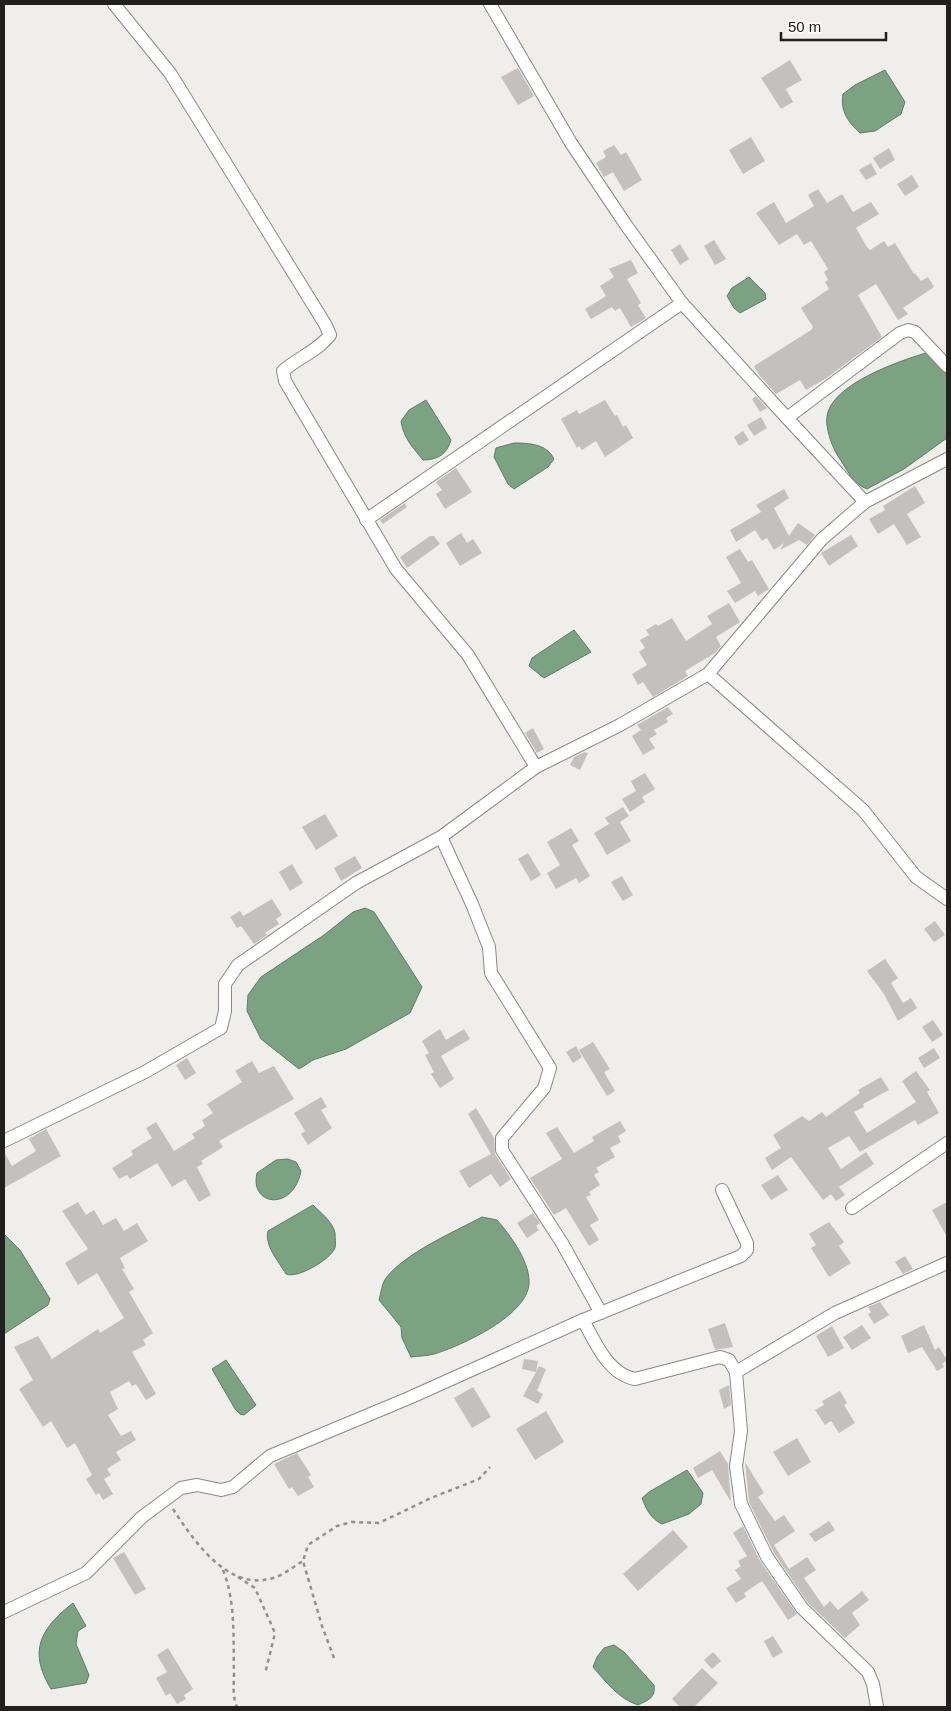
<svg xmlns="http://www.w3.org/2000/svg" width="951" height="1711" viewBox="0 0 951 1711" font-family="Arial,sans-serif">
<rect width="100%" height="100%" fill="#f0eeea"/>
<g fill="#7ba381" stroke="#607c64">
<path d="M885 70 905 102 901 114 875 131 860 133C848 122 840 111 843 94L855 85Z"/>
<polygon points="749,277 765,293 766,299 740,313 734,308 727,296 732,288"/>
<path d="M926 353 947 375V438L904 469 867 489C853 484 846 468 838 456 832 447 825 427 827 416 832 384 899 361 926 353Z"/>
<path d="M426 400 451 440C447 454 438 460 423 460 413 448 403 437 401 421L409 410Z"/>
<path d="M514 443C529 443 547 444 554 459L548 467 514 489 508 484 494 457 496 448Z"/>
<polygon points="574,630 591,652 544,678 529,666 532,658"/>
<polygon points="365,908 374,912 422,987 410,1013 346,1049 313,1060 299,1069 261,1039 247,1011 248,995 261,977 324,935 353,912"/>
<path d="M288 1159 296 1162 301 1171C293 1212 249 1206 257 1173L276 1160Z"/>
<path d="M313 1205C320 1212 333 1222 335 1233 335 1237 336 1244 335 1248 330 1260 297 1279 286 1274 279 1262 264 1245 268 1231Z"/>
<path d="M482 1217 497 1220C510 1235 528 1259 529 1280 532 1314 461 1346 434 1354 427 1356 418 1356 411 1357L402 1338 401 1327 379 1300C381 1293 382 1283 386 1278 405 1253 454 1232 482 1217Z"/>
<polygon points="4,1234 20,1250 50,1299 48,1305 4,1334"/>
<polygon points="226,1360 256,1405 244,1415 240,1414 235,1409 212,1369"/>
<path d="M687 1470 703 1493 701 1504 689 1514 662 1524C651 1519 646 1509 642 1498L649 1492Z"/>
<path d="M73 1603 86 1626 78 1631 76 1644 89 1675 86 1683 51 1689C28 1651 40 1629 73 1603Z"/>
<path d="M614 1645 624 1652 654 1685C656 1698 648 1700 638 1705 619 1699 606 1682 593 1667L597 1657 604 1648Z"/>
</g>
<g fill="#c4c0be">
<polygon points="790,60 802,80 786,89 793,102 781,109 761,78"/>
<polygon points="518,68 534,96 518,105 501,77"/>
<polygon points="751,137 765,161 743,174 729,150"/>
<polygon points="614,145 621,155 626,152 642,180 624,191 613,172 604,177 596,163 606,157 603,151"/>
<polygon points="889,148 895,160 880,169 873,158"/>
<polygon points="871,163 877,174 866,180 859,170"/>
<polygon points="912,175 919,187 905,196 897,184"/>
<polygon points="818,189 827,203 842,194 853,212 871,202 879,214 856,228 867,247 870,250 884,241 888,247 895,243 914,274 915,273 921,281 928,277 934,287 903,308 908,314 898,320 876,284 858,295 882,337 825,379 806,390 800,380 776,394 759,375 754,366 811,330 813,327 801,308 829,289 825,282 828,280 824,272 828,269 811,241 804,245 797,234 779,245 756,213 774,202 786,223 814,206 808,195"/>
<polygon points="714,240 726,259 715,265 704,246"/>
<polygon points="680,244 689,259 680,265 671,250"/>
<polygon points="631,260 638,273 627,279 641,303 638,305 646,318 631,327 620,308 615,311 612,307 591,319 585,309 606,296 600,286 614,277 609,269"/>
<polygon points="756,396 767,408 760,412 752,399"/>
<polygon points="605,400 615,416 617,415 623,427 626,425 633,438 605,457 596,441 582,450 579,446 577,448 561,419 577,410 579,414"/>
<polygon points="761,417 767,428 754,436 747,425"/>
<polygon points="743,431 749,440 739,446 734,437"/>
<polygon points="456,468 472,492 445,509 436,494 442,490 436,482"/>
<polygon points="915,486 925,503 907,514 921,537 907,545 894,524 878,534 869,519 885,510 883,506"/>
<polygon points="784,489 789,498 774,508 789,536 798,523 815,535 807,545 799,540 780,550 784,543 774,550 767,538 762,541 755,530 736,542 730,530 761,512 756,505"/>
<polygon points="405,503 407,507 383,524 380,520"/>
<polygon points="461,533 467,543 473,539 482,553 460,566 446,543"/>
<polygon points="851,535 858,546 829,566 821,553"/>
<polygon points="430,536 434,536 440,544 407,568 400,557"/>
<polygon points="740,549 748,562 752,560 769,589 758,596 755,591 735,603 727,591 741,583 726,557"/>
<polygon points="729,603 740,622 716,637 721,646 715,653 685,671 688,676 653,697 643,682 638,685 632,674 647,665 639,652 645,648 640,640 649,635 646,630 656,624 658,626 672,618 686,641 712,624 707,616"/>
<polygon points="668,707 673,714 666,718 668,722 654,730 657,734 649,739 655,748 643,755 632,736 641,730 637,725"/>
<polygon points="533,728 544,749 537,753 525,733"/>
<polygon points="585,752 588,753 580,770 570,765 574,757"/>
<polygon points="645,773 655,789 642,797 645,802 630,812 622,799 636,791 631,781"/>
<polygon points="623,807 629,816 620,822 631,841 607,855 594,833 609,824 605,818"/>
<polygon points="325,814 338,836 316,850 302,827"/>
<polygon points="571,828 579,841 572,845 590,876 579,883 576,878 556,889 547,873 560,865 547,842"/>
<polygon points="528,853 541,875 531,881 518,859"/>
<polygon points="355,856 362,868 341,881 334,868"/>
<polygon points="292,864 303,883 290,891 279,872"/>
<polygon points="622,876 633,895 623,901 611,882"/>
<polygon points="272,899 282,915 276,919 279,924 265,933 267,935 254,944 241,926 237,928 230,917 240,911 243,916"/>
<polygon points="935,921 945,935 934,942 924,929"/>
<polygon points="885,959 898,978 891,983 903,1003 911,998 917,1008 898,1021 884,994 867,971"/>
<polygon points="933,1020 943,1035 932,1042 922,1027"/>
<polygon points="440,1029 446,1040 464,1029 470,1039 441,1056 454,1079 440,1088 431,1074 434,1072 425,1055 429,1053 422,1041"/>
<polygon points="593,1042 610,1069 604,1072 615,1091 607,1096 579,1050"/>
<polygon points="576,1046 582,1057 573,1063 566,1052"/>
<polygon points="934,1048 940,1058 924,1068 918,1058"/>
<polygon points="187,1058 196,1073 185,1080 176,1065"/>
<polygon points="252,1061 259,1073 274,1066 294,1099 219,1141 223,1147 201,1161 203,1164 197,1167 211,1195 199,1202 185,1179 172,1187 157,1163 130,1179 127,1175 119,1179 112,1168 133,1155 131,1151 152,1138 146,1128 156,1122 174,1151 195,1138 192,1134 205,1126 202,1120 213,1113 207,1104 242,1082 235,1071"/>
<polygon points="916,1071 930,1090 927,1092 939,1113 918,1125 915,1120 860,1152 849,1136 828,1148 841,1169 866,1152 874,1164 839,1187 845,1195 836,1201 831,1194 823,1200 791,1157 772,1170 765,1158 781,1148 773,1135 802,1116 809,1121 822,1112 826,1117 860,1093 858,1090 881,1077 889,1090 863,1104 864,1107 854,1112 867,1133 916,1102 902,1081"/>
<polygon points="321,1097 327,1107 321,1110 332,1128 308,1145 301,1134 305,1131 294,1113"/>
<polygon points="476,1108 494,1138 495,1154 511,1179 500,1187 491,1174 469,1188 459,1171 491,1154 468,1114"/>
<polygon points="620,1121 626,1131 618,1136 621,1142 610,1148 615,1157 596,1168 599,1172 594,1175 600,1185 589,1192 591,1195 586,1197 599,1220 590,1225 599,1240 589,1246 566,1208 554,1215 530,1178 562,1159 546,1133 557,1127 574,1153 594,1141 592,1137"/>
<polygon points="46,1129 61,1156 4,1188 4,1152 12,1166 36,1151 29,1139"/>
<polygon points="778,1175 788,1190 771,1200 761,1185"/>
<polygon points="78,1202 86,1215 94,1210 103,1225 116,1218 124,1231 137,1223 148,1241 120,1258 125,1268 122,1269 134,1289 129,1292 153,1333 143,1340 146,1345 132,1352 156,1394 146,1400 136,1384 132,1386 129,1381 110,1392 118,1409 108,1415 121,1436 131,1431 136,1440 116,1452 121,1460 107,1469 111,1475 104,1479 113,1494 103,1500 99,1493 96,1495 86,1479 92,1475 75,1443 67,1448 51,1421 43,1427 19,1389 33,1380 14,1347 38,1336 52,1359 98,1329 100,1333 124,1318 97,1273 78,1285 65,1263 88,1249 62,1211"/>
<polygon points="947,1202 947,1237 932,1210"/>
<polygon points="533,1213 540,1223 536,1226 539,1230 527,1238 517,1223"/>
<polygon points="829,1222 844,1242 839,1246 851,1263 829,1277 811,1248 816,1245 809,1234"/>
<polygon points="905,1256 913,1269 903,1274 895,1262"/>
<polygon points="880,1302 889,1315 874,1324 868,1314 871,1312 868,1307"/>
<polygon points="725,1323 733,1347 715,1350 708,1329"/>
<polygon points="862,1325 871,1338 852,1350 843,1337"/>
<polygon points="924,1325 935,1350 939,1347 947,1360 942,1364 944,1367 937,1371 922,1347 908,1353 901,1336"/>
<polygon points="832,1326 844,1348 828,1357 816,1336"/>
<polygon points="524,1359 538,1361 536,1372 539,1366 546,1369 537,1391 543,1394 538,1404 523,1396 536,1372 522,1369"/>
<polygon points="729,1385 731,1405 724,1409 719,1390"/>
<polygon points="473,1387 491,1417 472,1428 454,1398"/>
<polygon points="840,1391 847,1403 844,1405 855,1423 839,1433 831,1421 825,1425 815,1410 824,1405 822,1401"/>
<polygon points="546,1411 564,1442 535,1460 516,1429"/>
<polygon points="797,1438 811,1462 788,1476 773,1452"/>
<polygon points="720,1451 728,1464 731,1502 712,1470 698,1478 693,1468"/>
<polygon points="297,1453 311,1475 308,1477 314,1487 298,1496 292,1487 289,1489 274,1464"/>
<polygon points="745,1462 764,1493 758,1497 775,1521 784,1515 795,1531 774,1545 789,1569 807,1557 816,1570 804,1578 824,1607 830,1601 838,1610 862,1591 869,1600 852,1613 860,1625 845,1638 808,1603 774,1553 749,1502"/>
<polygon points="829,1521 835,1530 815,1542 809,1534"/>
<polygon points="743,1526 760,1561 797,1614 788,1620 762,1581 744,1593 746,1597 736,1603 726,1588 741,1579 735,1570 741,1566 738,1561 747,1556 733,1533"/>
<polygon points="673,1530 688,1547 638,1591 623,1574"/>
<polygon points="124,1552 146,1589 135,1595 113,1558"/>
<polygon points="773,1636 783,1652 773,1658 764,1641"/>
<polygon points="168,1648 193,1689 184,1695 186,1699 177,1704 170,1693 166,1696 156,1678 167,1672 157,1655"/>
<polygon points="713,1652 721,1661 712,1669 704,1660"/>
<polygon points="702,1668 718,1683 694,1707 680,1707 672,1699"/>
</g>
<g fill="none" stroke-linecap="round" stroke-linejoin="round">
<g stroke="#8a8985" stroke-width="14">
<g id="street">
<polyline points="682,303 787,418 900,333 908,330 915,332 947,366"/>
<polyline points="787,418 865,502"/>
<polyline points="947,459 865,502 822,539 708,674 863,810 916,877 947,899"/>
<polyline points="366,520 682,303 626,225 571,143 490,4"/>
<polyline points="536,767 620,725 708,674"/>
<polyline points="441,837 472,904 489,947 491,973 550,1068 544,1088 502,1138 502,1150 562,1243 601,1313"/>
<path d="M4 1141 145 1072 221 1028 225 1011V984L238 965 356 883 441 837 536 767 468 655 396 569 285 381 283 371C297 358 318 351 330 335L325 324 170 73 114 4"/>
<polyline points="852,1208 947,1143"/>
<polyline points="583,1320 741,1256 747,1250 747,1243 722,1190"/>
<path d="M4 1612 86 1573 142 1517 181 1488 197 1485 221 1490 233 1487 270 1456 409 1398 583 1320C595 1342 608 1374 635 1379L720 1357 729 1360 736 1372"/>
<polyline points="877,1707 873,1684 868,1672 802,1608 767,1557 741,1504 736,1466 741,1431 736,1372 835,1313 947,1263"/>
</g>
</g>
<g stroke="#93918e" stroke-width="2.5" stroke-dasharray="4 4" stroke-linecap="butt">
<path d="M173 1509C194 1541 228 1592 273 1578 284 1575 294 1566 303 1561"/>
<path d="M223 1570C236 1602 233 1639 234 1673 234 1686 232 1695 237 1707"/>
<polyline points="238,1577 255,1588 275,1633 265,1674"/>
<polyline points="334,1658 322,1626 303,1561 308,1545 337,1526 352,1522 379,1523 431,1498 479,1479 490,1467"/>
</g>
<use href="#street" stroke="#fff" stroke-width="12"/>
</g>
<rect width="951" height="1711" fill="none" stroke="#21201f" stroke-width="10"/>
<path d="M781 32v8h105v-8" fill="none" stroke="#21201f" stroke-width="2.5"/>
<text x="788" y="32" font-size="15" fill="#21201f" stroke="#fdfbf8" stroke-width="4" paint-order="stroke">50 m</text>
</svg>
